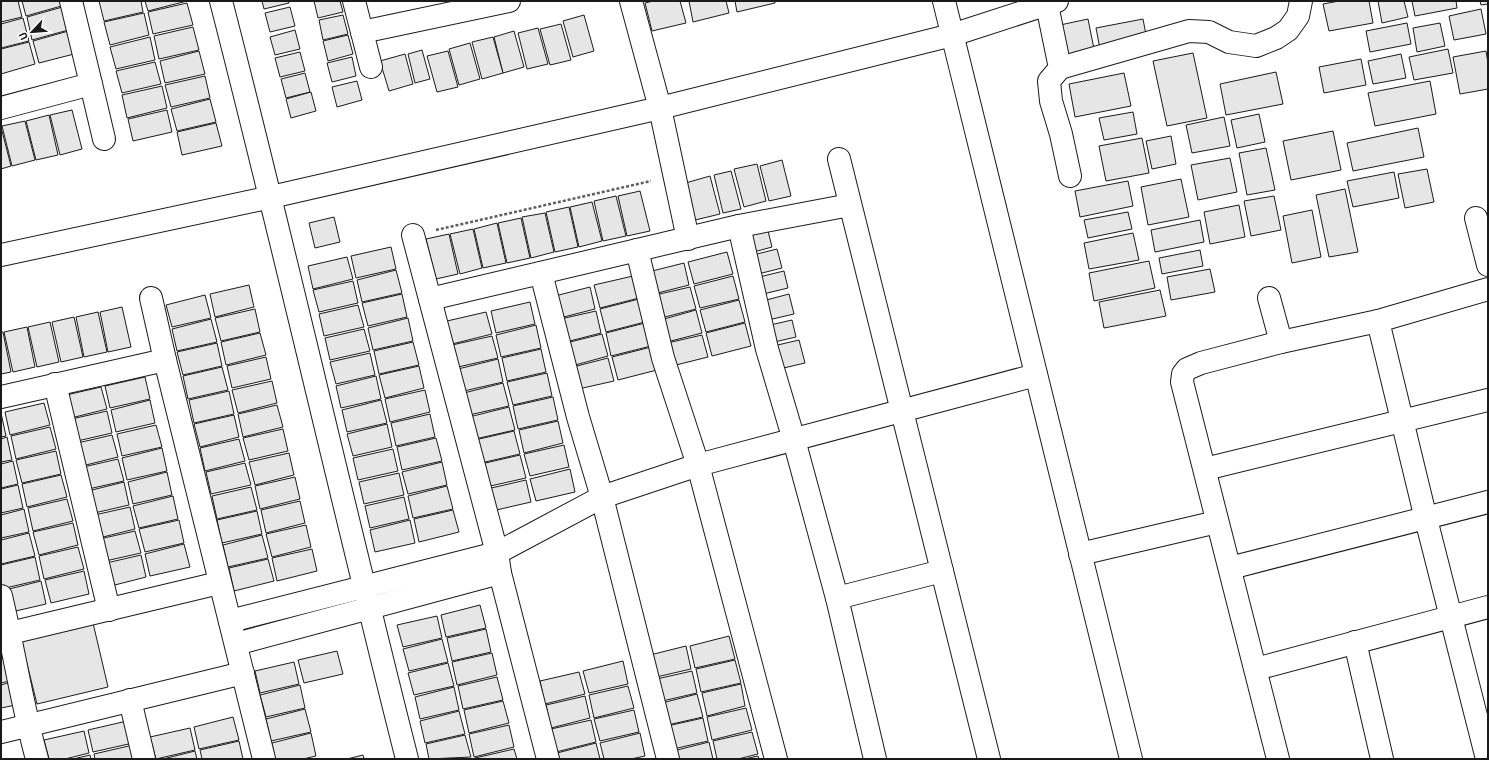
<svg xmlns="http://www.w3.org/2000/svg" width="1489" height="760" viewBox="0 0 1489 760" font-family="'Titillium Web',sans-serif">
<rect width="100%" height="100%" fill="#fff"/>
<g fill="#e6e6e6" stroke="#1a1a1a">
<polygon points="1,1 18,1 22,17 1,22"/>
<polygon points="22,1 64,1 65,5 26,16"/>
<polygon points="99,1 141,1 143,12 104,21"/>
<polygon points="145,1 187,1 148,11"/>
<polygon points="262,1 288,1 289,3 264,9"/>
<polygon points="314,1 340,1 343,12 318,18"/>
<polygon points="653,1 680,1 686,23 652,31 645,3"/>
<polygon points="689,1 726,1 729,13 693,22"/>
<polygon points="735,1 775,1 775,3 737,12"/>
<polygon points="1339,1 1369,1 1373,23 1329,31 1323,4"/>
<polygon points="1378,1 1404,1 1408,17 1382,23"/>
<polygon points="1412,1 1456,1 1457,8 1415,16"/>
<polygon points="1480,1 1488,1 1488,4 1481,5"/>
<polygon points="187,3 193,25 153,34 148,12"/>
<polygon points="66,6 72,29 32,40 27,17"/>
<polygon points="290,7 295,26 270,32 265,13"/>
<polygon points="1481,9 1486,34 1454,40 1449,16"/>
<polygon points="144,13 149,35 110,45 104,22"/>
<polygon points="343,15 348,34 323,40 319,20"/>
<polygon points="584,15 594,51 573,57 563,21"/>
<polygon points="23,18 29,41 1,48 1,24"/>
<polygon points="1088,19 1095,54 1067,60 1060,25"/>
<polygon points="1143,19 1147,40 1100,49 1096,28"/>
<polygon points="1407,23 1411,44 1370,52 1366,31"/>
<polygon points="1440,23 1445,46 1417,52 1413,28"/>
<polygon points="561,24 571,60 550,65 540,29"/>
<polygon points="193,27 199,50 159,59 154,36"/>
<polygon points="538,28 548,64 527,69 518,33"/>
<polygon points="72,30 78,53 39,63 33,41"/>
<polygon points="295,30 300,49 275,55 270,37"/>
<polygon points="514,31 524,67 503,73 494,37"/>
<polygon points="348,35 353,54 328,61 323,41"/>
<polygon points="150,37 155,60 116,69 110,47"/>
<polygon points="493,37 503,73 482,79 472,42"/>
<polygon points="29,42 35,64 1,74 1,49"/>
<polygon points="470,43 480,79 459,85 449,49"/>
<polygon points="1448,49 1453,73 1414,80 1409,57"/>
<polygon points="422,50 430,79 415,83 408,54"/>
<polygon points="199,51 205,74 165,83 160,61"/>
<polygon points="448,51 458,87 437,92 427,56"/>
<polygon points="1486,51 1488,63 1488,89 1460,94 1453,57"/>
<polygon points="300,52 305,71 280,77 275,58"/>
<polygon points="1193,53 1207,118 1167,126 1153,61"/>
<polygon points="405,54 413,84 389,91 380,61"/>
<polygon points="1401,54 1406,78 1373,84 1368,61"/>
<polygon points="352,57 356,76 332,82 327,63"/>
<polygon points="1361,59 1366,85 1324,93 1319,67"/>
<polygon points="155,62 161,84 122,93 116,71"/>
<polygon points="1276,72 1283,104 1226,115 1220,84"/>
<polygon points="305,73 310,92 286,98 281,79"/>
<polygon points="1124,73 1131,106 1075,117 1069,84"/>
<polygon points="205,76 210,98 171,107 165,85"/>
<polygon points="357,81 362,100 337,107 332,87"/>
<polygon points="1430,81 1436,114 1375,126 1368,93"/>
<polygon points="162,86 167,108 127,118 122,95"/>
<polygon points="311,92 316,111 291,118 286,99"/>
<polygon points="210,99 216,122 177,131 171,109"/>
<polygon points="72,110 82,149 60,155 50,115"/>
<polygon points="167,110 172,132 133,141 128,119"/>
<polygon points="1133,112 1137,134 1104,140 1099,118"/>
<polygon points="1259,114 1265,142 1237,148 1231,120"/>
<polygon points="49,115 58,155 36,160 26,121"/>
<polygon points="1224,117 1230,146 1192,153 1186,125"/>
<polygon points="25,121 35,160 12,166 2,126"/>
<polygon points="216,123 222,146 182,155 177,132"/>
<polygon points="1,127 11,166 1,169"/>
<polygon points="1418,128 1424,157 1353,171 1347,143"/>
<polygon points="1333,131 1341,170 1291,180 1283,141"/>
<polygon points="1171,136 1176,164 1152,169 1146,141"/>
<polygon points="1142,138 1149,173 1106,181 1099,146"/>
<polygon points="1266,148 1275,190 1247,195 1239,153"/>
<polygon points="1230,158 1237,192 1198,200 1191,165"/>
<polygon points="782,160 791,196 769,201 760,166"/>
<polygon points="757,164 766,201 744,207 734,169"/>
<polygon points="1427,169 1434,202 1405,208 1398,174"/>
<polygon points="731,171 741,209 723,213 714,175"/>
<polygon points="1394,172 1399,198 1353,207 1347,181"/>
<polygon points="710,176 720,214 691,221 682,184"/>
<polygon points="1181,179 1189,217 1148,225 1141,187"/>
<polygon points="1128,181 1133,206 1080,217 1075,191"/>
<polygon points="1345,189 1358,252 1329,257 1316,195"/>
<polygon points="640,191 650,231 627,236 618,196"/>
<polygon points="616,196 626,236 603,241 594,201"/>
<polygon points="1274,196 1281,230 1251,236 1244,201"/>
<polygon points="592,202 602,241 579,247 570,207"/>
<polygon points="1239,205 1245,237 1210,244 1204,212"/>
<polygon points="569,207 578,247 555,252 546,212"/>
<polygon points="1312,210 1321,257 1292,263 1283,216"/>
<polygon points="1128,212 1132,229 1088,238 1084,220"/>
<polygon points="545,213 554,252 531,258 522,217"/>
<polygon points="334,217 340,242 315,248 309,223"/>
<polygon points="521,218 530,258 507,263 498,223"/>
<polygon points="1200,220 1204,242 1155,252 1151,230"/>
<polygon points="497,223 506,263 483,268 474,229"/>
<polygon points="766,223 772,247 750,253 743,229"/>
<polygon points="473,229 482,268 460,274 450,234"/>
<polygon points="1133,233 1139,260 1089,269 1084,243"/>
<polygon points="449,234 458,274 436,279 426,239"/>
<polygon points="391,247 396,269 356,278 351,256"/>
<polygon points="777,249 782,268 754,275 749,256"/>
<polygon points="1200,250 1203,266 1162,274 1159,258"/>
<polygon points="727,252 733,274 694,284 688,262"/>
<polygon points="347,257 353,279 313,289 308,266"/>
<polygon points="1149,261 1155,288 1094,301 1089,273"/>
<polygon points="684,263 689,285 650,295 644,273"/>
<polygon points="1210,269 1215,292 1171,300 1167,277"/>
<polygon points="396,270 402,293 362,302 357,280"/>
<polygon points="784,271 788,288 759,295 755,278"/>
<polygon points="633,276 639,298 600,308 594,285"/>
<polygon points="733,276 739,299 700,308 694,286"/>
<polygon points="353,281 358,303 319,312 313,290"/>
<polygon points="249,285 254,307 215,317 210,294"/>
<polygon points="590,287 595,309 556,319 551,297"/>
<polygon points="690,287 696,309 657,319 651,296"/>
<polygon points="1160,290 1166,316 1104,328 1099,302"/>
<polygon points="402,294 407,317 368,326 362,303"/>
<polygon points="789,294 794,314 764,321 759,302"/>
<polygon points="205,295 211,318 172,327 166,305"/>
<polygon points="639,299 645,322 606,332 600,309"/>
<polygon points="739,300 745,322 706,332 700,310"/>
<polygon points="530,302 535,324 496,333 491,311"/>
<polygon points="358,305 364,327 324,336 319,314"/>
<polygon points="122,307 131,347 108,352 100,312"/>
<polygon points="255,309 260,332 221,341 215,318"/>
<polygon points="696,310 702,333 663,343 657,321"/>
<polygon points="596,311 601,333 562,343 556,320"/>
<polygon points="98,312 107,352 84,357 76,317"/>
<polygon points="486,312 492,334 452,344 447,321"/>
<polygon points="74,317 83,357 61,362 52,322"/>
<polygon points="408,318 413,341 373,350 368,328"/>
<polygon points="211,319 217,342 177,351 172,329"/>
<polygon points="792,320 796,337 770,343 766,326"/>
<polygon points="50,322 59,362 37,367 28,327"/>
<polygon points="645,323 651,346 611,356 606,333"/>
<polygon points="745,323 751,346 712,356 706,333"/>
<polygon points="536,325 541,348 501,357 496,335"/>
<polygon points="27,327 35,367 13,372 4,332"/>
<polygon points="364,329 370,351 330,360 325,338"/>
<polygon points="1,332 3,332 11,372 1,374"/>
<polygon points="260,333 266,355 226,365 221,342"/>
<polygon points="602,334 608,356 568,367 562,344"/>
<polygon points="702,335 708,357 668,367 663,344"/>
<polygon points="492,336 498,358 458,367 452,345"/>
<polygon points="799,340 805,363 775,370 769,347"/>
<polygon points="413,342 419,365 379,374 374,351"/>
<polygon points="217,343 222,366 183,375 177,352"/>
<polygon points="651,347 657,370 618,380 612,357"/>
<polygon points="541,349 546,372 507,381 502,358"/>
<polygon points="370,353 375,375 336,384 330,362"/>
<polygon points="266,357 271,379 232,388 227,366"/>
<polygon points="608,358 614,381 574,390 569,368"/>
<polygon points="498,359 503,382 464,391 458,369"/>
<polygon points="419,366 424,388 385,398 379,375"/>
<polygon points="222,367 228,390 188,399 183,376"/>
<polygon points="547,373 552,396 513,405 507,382"/>
<polygon points="376,376 381,399 341,408 336,386"/>
<polygon points="145,377 150,399 110,408 105,386"/>
<polygon points="272,381 277,403 238,413 232,390"/>
<polygon points="503,383 509,406 469,415 464,393"/>
<polygon points="101,387 107,409 67,419 62,396"/>
<polygon points="425,390 430,412 390,422 385,399"/>
<polygon points="229,391 234,414 194,423 189,400"/>
<polygon points="553,397 558,420 518,429 513,406"/>
<polygon points="150,400 155,423 116,432 111,410"/>
<polygon points="381,400 387,423 347,432 342,410"/>
<polygon points="44,403 50,425 10,435 5,412"/>
<polygon points="277,405 283,427 243,437 238,414"/>
<polygon points="509,407 515,430 475,439 469,417"/>
<polygon points="107,411 112,433 73,442 67,420"/>
<polygon points="1,413 6,436 1,437"/>
<polygon points="430,414 435,437 396,446 391,423"/>
<polygon points="234,415 239,437 200,447 194,424"/>
<polygon points="558,421 563,443 524,453 519,430"/>
<polygon points="387,424 392,447 353,456 347,434"/>
<polygon points="156,425 162,447 122,456 117,434"/>
<polygon points="50,427 56,449 16,459 11,436"/>
<polygon points="283,429 288,451 249,460 243,438"/>
<polygon points="514,431 520,454 481,463 475,440"/>
<polygon points="112,435 118,457 78,467 73,444"/>
<polygon points="7,437 12,460 1,462 1,439"/>
<polygon points="436,438 442,461 402,470 397,447"/>
<polygon points="239,439 245,461 205,471 200,448"/>
<polygon points="564,445 569,467 530,476 524,454"/>
<polygon points="162,448 167,471 127,480 122,458"/>
<polygon points="393,449 398,471 358,480 353,458"/>
<polygon points="56,451 61,474 22,483 16,460"/>
<polygon points="289,453 294,475 255,485 249,462"/>
<polygon points="520,455 526,478 486,487 481,464"/>
<polygon points="118,459 124,481 84,490 79,468"/>
<polygon points="13,461 18,484 1,488 1,464"/>
<polygon points="442,462 447,485 408,494 402,472"/>
<polygon points="245,463 251,485 211,494 206,472"/>
<polygon points="570,469 575,492 536,501 530,479"/>
<polygon points="167,472 172,495 133,504 128,482"/>
<polygon points="399,473 404,495 364,504 359,482"/>
<polygon points="61,475 67,497 27,507 22,484"/>
<polygon points="295,477 300,499 260,509 255,486"/>
<polygon points="526,480 531,502 492,511 487,489"/>
<polygon points="124,482 129,505 90,514 84,492"/>
<polygon points="18,485 23,508 1,513 1,489"/>
<polygon points="447,486 453,509 413,518 408,496"/>
<polygon points="251,487 257,510 217,519 212,496"/>
<polygon points="173,496 178,519 139,528 133,506"/>
<polygon points="404,497 409,519 370,528 365,506"/>
<polygon points="67,499 73,521 33,531 28,508"/>
<polygon points="300,501 305,523 266,533 261,510"/>
<polygon points="130,507 135,529 95,539 90,516"/>
<polygon points="24,509 29,532 1,538 1,515"/>
<polygon points="453,510 459,532 419,542 414,519"/>
<polygon points="257,511 262,534 222,543 217,520"/>
<polygon points="179,520 184,543 145,552 139,529"/>
<polygon points="410,520 415,543 375,552 370,530"/>
<polygon points="73,523 78,545 39,555 33,532"/>
<polygon points="306,525 311,547 272,557 266,534"/>
<polygon points="135,531 141,553 101,562 95,540"/>
<polygon points="29,533 35,556 1,564 1,540"/>
<polygon points="262,535 268,558 228,567 223,545"/>
<polygon points="184,544 190,567 150,576 145,554"/>
<polygon points="78,547 84,569 44,579 39,556"/>
<polygon points="312,549 317,571 277,581 272,558"/>
<polygon points="141,555 146,577 107,587 102,564"/>
<polygon points="35,557 40,580 1,589 1,565"/>
<polygon points="268,559 274,581 234,591 229,568"/>
<polygon points="84,571 89,594 51,603 45,580"/>
<polygon points="41,581 46,604 7,613 1,591"/>
<polygon points="480,605 486,628 446,637 441,615"/>
<polygon points="437,616 442,638 403,647 397,625"/>
<polygon points="93,623 108,687 37,704 21,640"/>
<polygon points="486,629 491,652 452,661 447,638"/>
<polygon points="729,636 735,659 695,668 690,646"/>
<polygon points="442,639 448,662 409,671 403,649"/>
<polygon points="686,646 691,669 652,678 646,656"/>
<polygon points="337,651 343,674 304,683 298,660"/>
<polygon points="492,653 497,675 457,685 452,662"/>
<polygon points="4,658 10,681 1,683 1,659"/>
<polygon points="735,660 741,683 701,692 696,669"/>
<polygon points="623,661 628,684 589,693 583,671"/>
<polygon points="294,662 299,684 260,693 255,671"/>
<polygon points="448,663 454,686 414,695 408,673"/>
<polygon points="692,671 697,693 658,702 652,680"/>
<polygon points="579,672 585,694 545,704 540,681"/>
<polygon points="497,677 503,700 463,709 458,686"/>
<polygon points="11,682 16,705 1,708 1,685"/>
<polygon points="741,684 745,706 707,716 702,693"/>
<polygon points="300,685 305,708 266,717 260,695"/>
<polygon points="628,686 634,708 594,718 589,695"/>
<polygon points="454,687 459,710 420,719 415,697"/>
<polygon points="697,694 703,717 663,726 658,704"/>
<polygon points="585,696 590,718 551,728 546,705"/>
<polygon points="503,701 509,723 469,733 464,710"/>
<polygon points="746,708 752,730 712,740 707,717"/>
<polygon points="305,709 311,732 271,741 266,719"/>
<polygon points="634,710 639,732 600,741 594,719"/>
<polygon points="459,711 465,734 425,743 420,721"/>
<polygon points="233,717 239,740 199,749 194,727"/>
<polygon points="703,718 708,741 669,750 663,727"/>
<polygon points="591,720 596,742 556,752 551,729"/>
<polygon points="127,721 133,743 93,752 88,730"/>
<polygon points="509,725 514,747 474,757 469,734"/>
<polygon points="190,728 195,750 156,759 150,737"/>
<polygon points="84,731 89,753 65,759 49,759 44,740"/>
<polygon points="752,732 758,754 738,759 717,759 713,741"/>
<polygon points="311,733 316,756 303,759 275,759 272,743"/>
<polygon points="640,733 645,756 631,759 604,759 600,743"/>
<polygon points="465,735 471,757 429,759 426,744"/>
<polygon points="239,741 243,759 202,759 200,750"/>
<polygon points="709,742 713,759 671,759 669,752"/>
<polygon points="596,743 600,759 558,759 557,753"/>
<polygon points="133,745 137,759 95,759 94,754"/>
<polygon points="514,749 517,759 475,759 475,758"/>
<polygon points="195,751 197,759 163,759"/>
<polygon points="90,755 91,759 73,759"/>
<polygon points="363,755 364,759 347,759"/>
<polygon points="758,756 759,759 744,759"/>
</g>
<g fill="none" stroke-linecap="round" stroke-linejoin="round">
<g stroke="#1a1a1a" stroke-width="24">
<g id="minor">
<path d="M221 1C286 253 343 507 407 759"/>
<polyline points="354,1 371,67"/>
<polyline points="631,1 660,108 688,239"/>
<polyline points="944,1 1131,759"/>
<polyline points="1047,5 1060,68 1049,81 1051,101 1061,134 1070,176"/>
<polyline points="362,32 509,1"/>
<polyline points="1060,68 1189,31 1209,32 1229,42 1256,46 1276,38 1288,30 1298,16 1301,1"/>
<polyline points="91,84 104,139"/>
<polyline points="1,108 91,84 71,1"/>
<polyline points="839,159 989,759"/>
<polyline points="1476,218 1488,265"/>
<polyline points="739,226 767,349 794,440 837,598 875,759"/>
<polyline points="413,235 497,553 500,573 548,759"/>
<polyline points="637,250 663,358 698,465 776,759"/>
<polyline points="1,255 271,197 660,108 952,35 1057,1"/>
<polyline points="541,273 578,417 602,497 668,759"/>
<polyline points="151,298 165,360"/>
<polyline points="1269,298 1281,342"/>
<polyline points="430,299 739,226 850,205"/>
<polyline points="1378,321 1488,289"/>
<polyline points="55,384 109,610"/>
<polyline points="1,397 165,360 264,759"/>
<polyline points="1205,469 1488,400"/>
<polyline points="1080,554 1217,522"/>
<polyline points="1230,568 1488,502"/>
<path d="M1 596C14 650 22 705 37 759"/>
<polyline points="837,598 942,571"/>
<polyline points="230,621 497,553 602,497 698,465 1036,375"/>
<polyline points="10,633 219,583"/>
<polyline points="1355,642 1382,759"/>
<polyline points="236,644 500,573"/>
<polyline points="1256,669 1488,607"/>
<polyline points="130,700 144,759"/>
<polyline points="1,732 243,673"/>
<polyline points="1278,759 1182,382 1183,374 1187,369 1201,363 1281,342 1378,321 1426,519 1487,759"/>
</g>
</g>
<polyline stroke="#5f5f5f" stroke-width="2.5" stroke-dasharray="3 2" stroke-linecap="butt" points="436,230 651,181"/>
<use href="#minor" stroke="#fff" stroke-width="22"/>
</g>
<rect width="1489" height="760" fill="none" stroke="#1a1a1a" stroke-width="4"/>
<g transform="translate(32 32) rotate(244)" stroke="#ffffff" stroke-width="3" paint-order="stroke">
<path d="M0-3L7 15L0 10L-7 15Z" fill="#1a1a1a"/>
<text y="-6" font-size="11" font-weight="bold" text-anchor="middle" fill="#1a1a1a">U</text>
</g>
</svg>
